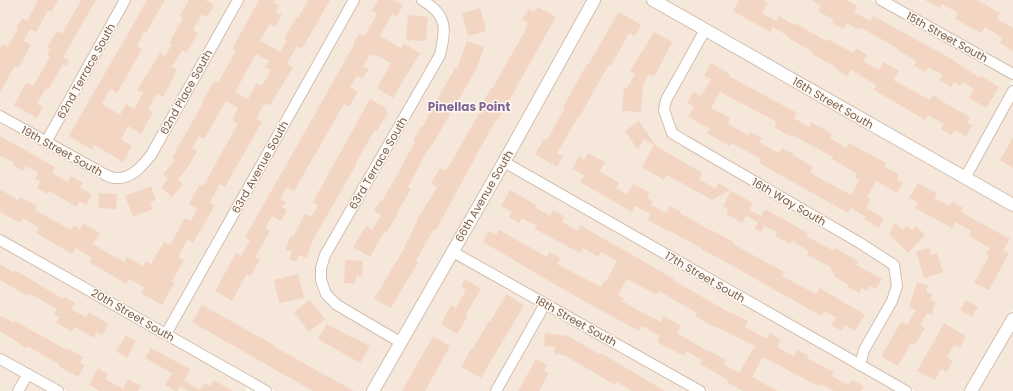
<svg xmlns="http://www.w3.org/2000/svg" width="1013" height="391" viewBox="0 0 1013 391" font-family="Poppins,sans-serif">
<rect width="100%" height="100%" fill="#fdf6ec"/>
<g fill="#f5e8da">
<polygon points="0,0 119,0 44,135 0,110"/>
<polygon points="131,0 232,0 147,152 135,167 125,172 115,174 105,170 52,140"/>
<polygon points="244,0 348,0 164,328 0,235 0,121 101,178 116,183 125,182 126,183 133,181 133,179 143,173 155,157"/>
<polygon points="360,0 413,0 429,9 438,22 440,34 436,53 320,253 317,266 320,292 319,293 323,299 324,299 393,344 367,391 275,391 173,333"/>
<polygon points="431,0 588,0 499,160 398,336 340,302 330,292 326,280 326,269 329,257 445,58 449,39 451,39 451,32 449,31 447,19 437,4"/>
<polygon points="600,0 644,0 699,32 661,99 664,128 667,135 858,247 890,268 893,285 888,299 860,348 857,358 510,161"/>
<polygon points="662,0 871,0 1013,79 1013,80 962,171"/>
<polygon points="890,0 1013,0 1013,69"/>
<polygon points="708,37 1013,210 1013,309 965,391 915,391 866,363 869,352 897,303 902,288 899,265 676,130 670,110 671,102"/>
<polygon points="1013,101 1013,200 971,176"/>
<polygon points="506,169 855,368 897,391 709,391 459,250"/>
<polygon points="0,245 248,386 245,391 67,391 0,353"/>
<polygon points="455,258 539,305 490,391 379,391"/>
<polygon points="548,310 691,391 501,391"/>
<polygon points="1013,329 1013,391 977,391"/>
<polygon points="0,364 21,376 12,391 0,391"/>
<polygon points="30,381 48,391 24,391"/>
</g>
<g fill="#f3d5c3" fill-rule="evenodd">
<polygon points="38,0 58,0 51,12 48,10 36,32 30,29 24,41 31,45 18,68 15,66 0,92 0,49 3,44 8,47 18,29 16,28 22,18 27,21"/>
<polygon points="81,0 96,0 63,57 69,60 66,66 63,64 48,90 46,88 37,104 43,107 37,118 14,105 26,83 33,86 50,57 47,55 50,49 53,51 47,48 57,31 62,34"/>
<polygon points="147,0 165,0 146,33 144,32 137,46 142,49 117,93 110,89 102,104 120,115 126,104 134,109 143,93 137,90 160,53 165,56 172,44 169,43 183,18 180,16 189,0 205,0 214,5 207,17 202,14 193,30 198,33 186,53 182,50 172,67 177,70 163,97 157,94 148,110 153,112 141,134 128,126 121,139 132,146 123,162 94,145 92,150 69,136"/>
<path d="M259 0H275L273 2 279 6 276 12 282 15 275 27 270 24 260 40 280 52 287 40 284 39 296 17 298 18 308 0H330L302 49 297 46 287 64 293 67 270 106 265 103 256 119 262 122 225 187 220 184 210 202 215 205 193 243 188 239 178 257 184 260 172 281 175 282 162 305 141 293 144 287 129 279 126 284 89 262 92 258 76 248 72 254 36 233 39 228 23 218 20 223 0 212V189L18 200 20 197 37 206 35 210 71 230 74 225 80 229 83 223 100 233 93 244 124 262 127 257 143 266 146 261 151 264 164 242 170 245 185 218 191 221 197 209 189 204 200 184 203 186 238 124 232 120 238 108 226 101 204 139 199 136 192 148 197 151 188 167 178 179 183 184 172 197 161 188 168 179 163 174 175 160 172 158 203 103 202 102 214 81 218 83 236 50 232 49ZM256 54 269 61 265 67 271 70 262 86 257 83 248 99 235 92Z"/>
<polygon points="378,0 393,0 403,5 397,17 392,14 380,36 401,48 404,43 420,53 393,98 377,88 391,63 376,55 375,57 370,54 363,66 369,69 362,79 357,76 350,87 358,92 349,107 344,104 294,191 287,187 280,199 286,202 282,207 287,210 281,221 272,216 265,228 270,231 255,257 260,259 251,276 247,274 232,301 215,291 236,253 241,256 250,240 245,237 354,45 353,45 359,33 365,36 377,14 372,11"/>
<polygon points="739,0 763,0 768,3 762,13 776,21 770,32 733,11"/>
<polygon points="812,0 846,0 857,6 854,12 870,21 873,16 948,57 980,78 981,76 999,87 986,108 969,98 974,89 963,82 961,86 954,82 951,87 940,80 943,75 928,67 925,72 914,66 916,61 896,49 897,48 860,27 859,30 847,23 844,29 832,23 834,20 818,11 821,6"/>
<polygon points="925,0 977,0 1000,13 997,19 1013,28 1013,51 1000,43 1003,38 985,27 981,33 955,19 958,13 942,4 940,8"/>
<polygon points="538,7 556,17 498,120 497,119 477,154 436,230 434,229 416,261 418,262 391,308 374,299 405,247 404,247 418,220 417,220 437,187 431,184 440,168 446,171 481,110 479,109 491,88 492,89 526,29 525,29 528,23 522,20 528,9 534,12"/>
<polygon points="480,8 486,31 468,36 462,13"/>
<polygon points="619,12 641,25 635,36 629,33 611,66 609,64 580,116 579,116 557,153 563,156 557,167 535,154 544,139 547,140 565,108 563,107 587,64 588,65"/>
<polygon points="408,15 428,17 426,41 406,40"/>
<polygon points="779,16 794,25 795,23 826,41 828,39 853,53 856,48 867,55 864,61 879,70 883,62 899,71 893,80 930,100 933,95 943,101 943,102 970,117 967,122 972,125 966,136 955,130 952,135 941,129 944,124 928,115 925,120 874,90 876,85 851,70 847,76 836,69 837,68 812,54 813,52 787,37 788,36 773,27"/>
<polygon points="654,32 672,42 654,77 649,74 643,85 641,112 622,111 624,88 627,88 635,74 630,71"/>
<polygon points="467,41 484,47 477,68 429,150 428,149 408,187 411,189 398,211 399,211 387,232 385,231 370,257 353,247 366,226 372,230 381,215 374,211 380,201 382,201 394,180 415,142 413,141 421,126 422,127 455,68 457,69"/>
<path d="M711 63 730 74 729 76 797 113 794 118 809 127 811 122 832 134 830 138 846 148 849 143 886 163 884 167 899 174 897 179 903 183 897 193 876 181 867 198 871 199 866 208 884 218 879 228 864 219 866 217 851 208 848 213 759 163 761 159 732 143 730 146 707 133 710 129 688 117 694 106 687 103 693 92 701 96 711 79 704 76ZM720 92 777 122 774 127 791 137 792 135 833 157 832 159 857 174 855 178 859 180 851 195 816 176 810 172 813 167 793 155V154L782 148 779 153 759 142 762 138 750 132 748 135 728 124 730 118 711 108Z"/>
<polygon points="370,99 386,108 385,110 388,112 377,131 375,130 356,162 357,163 314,238 306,258 299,255 296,262 289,259 292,252 285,250 291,236 293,237 305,214 311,217 318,205 313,202"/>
<polygon points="639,121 656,146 702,173 699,179 715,189 719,183 730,190 712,200 667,175 664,180 642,167 654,145 644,139 638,150 625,131"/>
<polygon points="0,136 55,167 52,173 68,182 71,176 83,183 80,188 92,194 86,205 80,201 77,207 49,191 47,194 37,188 40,182 35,179 38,173 26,166 23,171 13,165 14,163 0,156"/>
<polygon points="1013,137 1013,168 1000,160"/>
<polygon points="588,153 605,162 600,171 619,183 616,188 627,194 633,184 650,193 647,198 653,201 651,205 666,213 670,206 681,212 680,213 711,231 711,230 734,242 733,244 784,272 782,276 816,294 820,288 865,315 855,331 845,325 842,331 831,325 836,317 824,311 821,316 724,261 701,249 701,248 670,231 670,232 648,220 651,214 635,206 632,212 580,182 584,175 572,169 579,156 584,160"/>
<polygon points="918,183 937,193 934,198 949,206 952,201 963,208 961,212 1010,239 1003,250 1009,253 989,290 974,283 989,256 986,254 990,248 969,236 971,231 955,222 952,228 915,208 918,202 909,198"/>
<polygon points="151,186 156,200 150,202 153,209 133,217 125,196"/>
<path d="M510 190 536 205 535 207 550 216 553 210 565 217 562 222 578 231 580 225 674 279 673 280 732 314V313L748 321 745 327 767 339 770 333 781 340 777 347 794 356 797 350 808 355 807 358 834 372 832 376 849 385 852 380 864 386 861 391H834L821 384 820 387 763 357 752 377 778 391H743L727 382 728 380 700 364 702 360 686 351 684 356 657 342 660 336 642 326 639 331 582 300 483 242 489 231 496 235 499 230 547 257 549 252 560 258 557 264 601 287 605 280 606 281 617 261 601 252 598 257 583 248 580 253 535 229 537 226 522 218 519 223 509 217 512 212 501 206ZM627 279 657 295 659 291 697 313 695 316 716 328 717 327 755 346 739 373 723 364 726 360 708 350 707 351 677 333 681 326 664 316 661 322 655 318 654 319 622 301 624 298 618 295Z"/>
<polygon points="731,191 753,203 749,210 761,216 765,209 808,233 806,236 834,251 835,248 858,261 856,265 882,279 876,289 870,286 867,291 862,288 859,293 848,287 849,285 835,277 830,267 807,255 809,251 792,241 790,244 775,236 777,232 764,226 761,232 755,229 758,222 746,216 742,223 726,214 728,209 723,206"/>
<polygon points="99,193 117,194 116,209 98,208"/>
<polygon points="895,223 903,230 907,226 912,230 916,226 925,235 908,253 889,234"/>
<polygon points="929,248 931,255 937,253 943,272 924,278 916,252"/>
<polygon points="345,260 363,261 362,277 356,276 355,284 344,283"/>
<polygon points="0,264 13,272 15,270 63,299 64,297 75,303 71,309 86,317 89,312 109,324 102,335 97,332 94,338 75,327 72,332 56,322 60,317 54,314 57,309 29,293 28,296 0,280"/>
<polygon points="298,274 304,298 279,303 274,280"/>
<polygon points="465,279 481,289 466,314 468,315 457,334 441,324 451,305 456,308 466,290 461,286"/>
<polygon points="917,282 928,286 926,292 932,294 930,300 935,302 932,315 927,313 920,325 925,328 915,345 911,343 898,366 881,357 901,322 907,325 916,310 909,308"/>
<polygon points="506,294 524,305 481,378 461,367 471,349 472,350 489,321 490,322"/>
<polygon points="966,300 978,307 972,317 960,310"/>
<polygon points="308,301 311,301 325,319 309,332 294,312"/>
<polygon points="202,305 274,345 273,346 298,360 354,391 313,391 295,381 192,322"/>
<polygon points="0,316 14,323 15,321 67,350 67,348 83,357 80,362 85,365 78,377 58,366 59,364 27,346 26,348 0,331"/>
<polygon points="944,323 966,336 960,348 954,345 947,358 953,361 947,372 941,369 935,380 917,371"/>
<polygon points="327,324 353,338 354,337 370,346 360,363 318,339"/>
<polygon points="545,333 568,336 600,355 601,353 665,391 632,391 617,382 615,385 564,355 554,354 555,347 544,346"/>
<polygon points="126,335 136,341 127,358 116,351"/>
<polygon points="433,336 450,346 425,391 402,391"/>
<polygon points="151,348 190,369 184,381 200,390 205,383 210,386 214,380 233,391 188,391 180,386 178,391 175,391 165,385 172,373 145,358"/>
<polygon points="536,359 547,365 544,370 549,373 539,391 518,391"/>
<polygon points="98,368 108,374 105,379 123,389 128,379 141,386 138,391 100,391 89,385"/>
</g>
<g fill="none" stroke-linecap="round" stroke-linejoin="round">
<g stroke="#d1beb0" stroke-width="12">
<g id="minor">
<polyline points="881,0 1013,74"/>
<polyline points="705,30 666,100 664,110 671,130 672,133 685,141 860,243 894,265 897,286 892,301 864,350 860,365"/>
<path d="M0 116 104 174C107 176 112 178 116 178 132 179 142 166 151 155L238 0"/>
<polyline points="46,142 125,0"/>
<polyline points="504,162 906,391"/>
<polyline points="965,178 1013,91"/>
<polyline points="0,240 266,391"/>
<polyline points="453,252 700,391"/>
<polyline points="166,334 354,0"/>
<path d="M400 342 337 305 326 294 321 280V268L325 255 440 55C446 29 448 15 422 0"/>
<polyline points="0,359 58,391"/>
<polyline points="18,391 28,374"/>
<polyline points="496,391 545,304"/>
</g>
</g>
<g stroke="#d1beb0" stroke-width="14">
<g id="tertiary">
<polyline points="653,0 1013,205"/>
<polyline points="373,391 504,162 594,0"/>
<polyline points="971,391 1013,319"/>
</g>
</g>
<use href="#minor" stroke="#fff" stroke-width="10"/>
<use href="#tertiary" stroke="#fff" stroke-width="12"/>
</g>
<g text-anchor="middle" stroke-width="3" stroke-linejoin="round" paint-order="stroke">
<g font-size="11" fill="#7a5c4d" stroke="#fffaf3">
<text transform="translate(947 37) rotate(29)" y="4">15th Street South</text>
<text transform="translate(86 71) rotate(-61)" y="4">62nd Terrace South</text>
<text transform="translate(186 92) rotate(-61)" y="4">62nd Place South</text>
<text transform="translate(833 103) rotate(30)" y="4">16th Street South</text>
<text transform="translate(62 151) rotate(29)" y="4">19th Street South</text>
<text transform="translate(378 163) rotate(-60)" y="4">63rd Terrace South</text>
<text transform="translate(260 167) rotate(-61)" y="4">63rd Avenue South</text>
<text transform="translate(484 196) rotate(-60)" y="4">66th Avenue South</text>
<text transform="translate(789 202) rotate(30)" y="4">16th Way South</text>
<text transform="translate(705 277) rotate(30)" y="4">17th Street South</text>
<text transform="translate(133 315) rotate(30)" y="4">20th Street South</text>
<text transform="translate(576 321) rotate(29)" y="4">18th Street South</text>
</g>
<g font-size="12" font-weight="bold" fill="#846695" stroke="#fffaf3">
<text x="469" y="111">Pinellas Point</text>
</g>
</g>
</svg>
